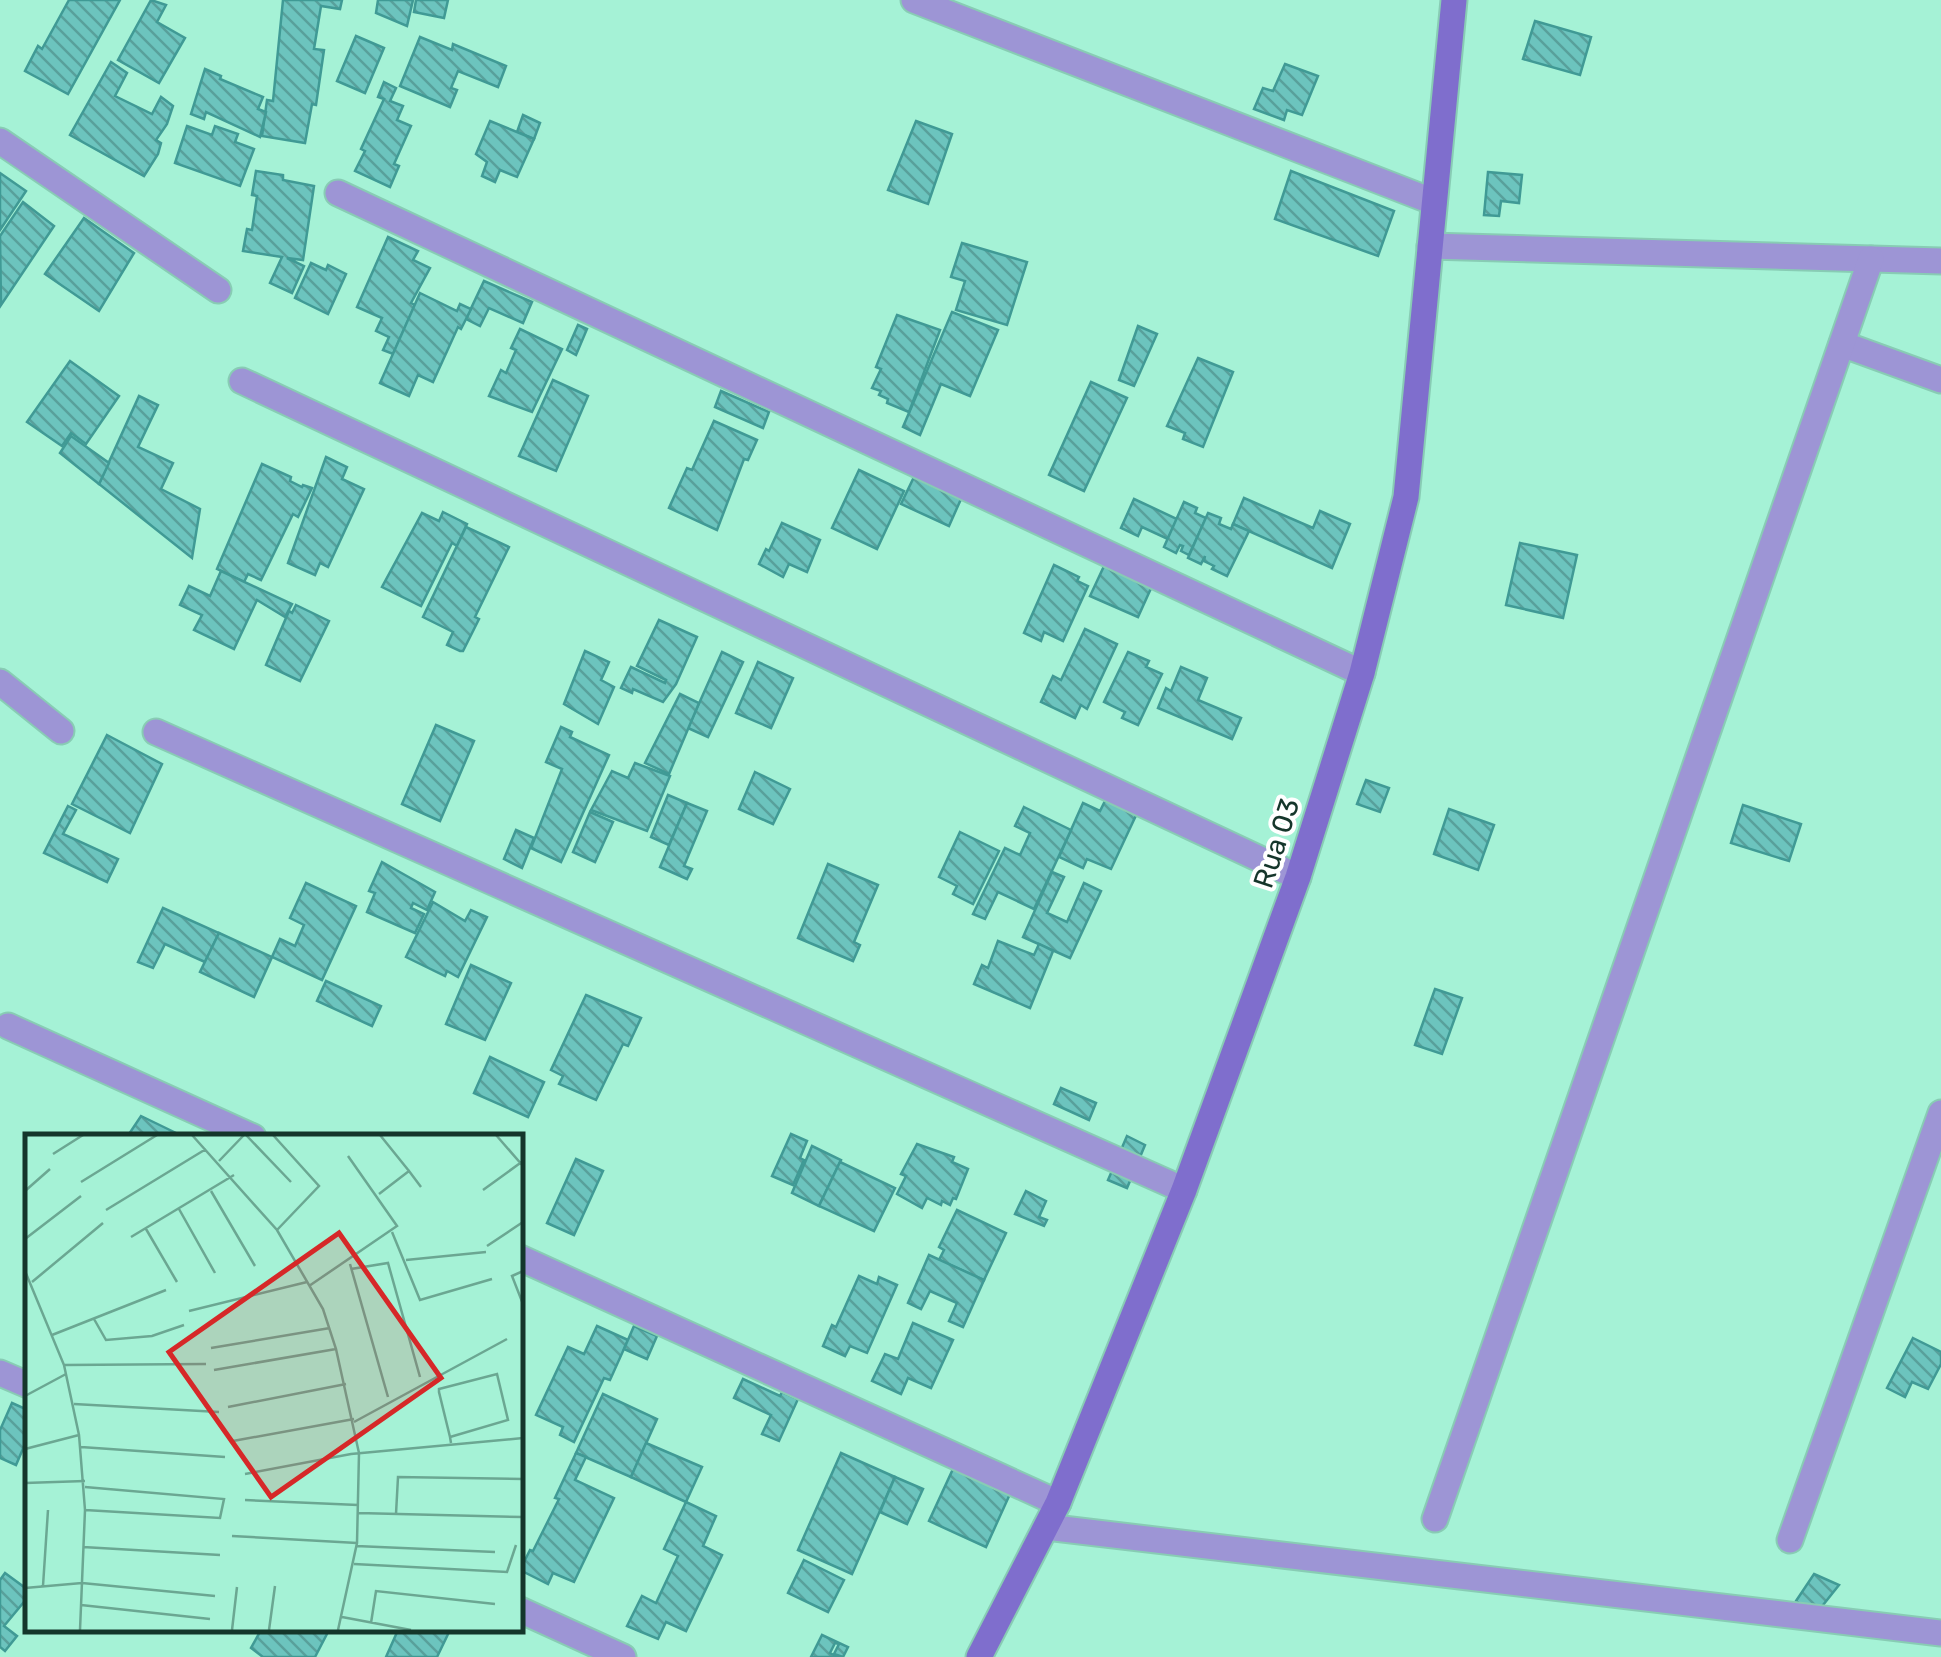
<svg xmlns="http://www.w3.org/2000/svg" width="1941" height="1657" viewBox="0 0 1941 1657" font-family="Rubik,sans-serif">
<defs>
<pattern id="building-back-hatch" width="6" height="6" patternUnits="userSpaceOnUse" patternTransform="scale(2.5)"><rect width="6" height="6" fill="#6cc4be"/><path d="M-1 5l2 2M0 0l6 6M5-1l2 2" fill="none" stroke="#58a09b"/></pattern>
</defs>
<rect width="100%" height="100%" fill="#a5f2d6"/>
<g fill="url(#building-back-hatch)" stroke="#409a95" stroke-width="2.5">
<polygon points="69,0 120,0 68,94 25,71 38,46 42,49"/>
<polygon points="151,0 166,5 157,22 185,38 159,83 118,60"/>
<polygon points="283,0 342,0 340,9 321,6 314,49 324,50 316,105 312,104 305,143 262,136 267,100 273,101"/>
<polygon points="378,0 413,0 407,26 376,13"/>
<polygon points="416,0 448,0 444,18 414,12"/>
<polygon points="1535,21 1591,37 1580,75 1523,59"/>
<polygon points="356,36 384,48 365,93 337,81"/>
<polygon points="420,37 452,50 453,44 506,66 498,87 458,71 451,88 457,90 450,107 400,86"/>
<polygon points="111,62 127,73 115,96 152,114 161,97 173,106 167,124 156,140 161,143 158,154 144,176 70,135"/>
<polygon points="1285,64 1318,76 1302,115 1287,110 1284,120 1254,109 1263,88 1273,91"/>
<polygon points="205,69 221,76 220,79 263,97 258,109 266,112 260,137 206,112 204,119 191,114"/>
<polygon points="384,82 396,88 390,101 403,106 397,120 411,126 394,164 399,166 390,187 355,171 365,151 361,149 384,99 378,97"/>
<polygon points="523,115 540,123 534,139 517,132"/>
<polygon points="490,121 534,139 517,177 500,170 495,182 482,176 487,162 476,154"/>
<polygon points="916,121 952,134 928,204 888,190"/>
<polygon points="187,126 212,135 215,126 238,134 235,142 254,149 240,186 175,163"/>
<polygon points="256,171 283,175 283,180 314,186 303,260 287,258 304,266 292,293 270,283 282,257 243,251 247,229 252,230 257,196 252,195"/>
<polygon points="1291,171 1394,211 1378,256 1275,219"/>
<polygon points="1488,172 1522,175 1519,203 1501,201 1499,216 1484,215"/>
<polygon points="0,173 26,191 0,230"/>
<polygon points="23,202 54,226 1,305 0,236"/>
<polygon points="84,218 134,253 99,311 45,274"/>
<polygon points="388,237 418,251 413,260 430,268 411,303 415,305 393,354 383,350 389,337 376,331 382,318 357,307"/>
<polygon points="962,243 1027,262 1007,325 956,310 965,281 951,277"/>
<polygon points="311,263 326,270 328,265 346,274 328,314 295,298"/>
<polygon points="484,281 532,302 523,323 489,308 480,326 466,319"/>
<polygon points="420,293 457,311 460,304 471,309 461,329 458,327 433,382 418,375 409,396 380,383"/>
<polygon points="952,312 998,330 970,396 941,384 920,435 903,427"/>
<polygon points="897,315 940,330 909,412 887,403 888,399 879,395 881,391 872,388 881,369 876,367"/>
<polygon points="578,325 587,329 576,355 567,350"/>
<polygon points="1138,326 1157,334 1134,386 1119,380"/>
<polygon points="520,329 562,349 532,412 489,396 501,370 506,373 516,350 511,348"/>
<polygon points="1198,358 1233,372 1203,447 1183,439 1185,433 1167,426"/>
<polygon points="70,361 119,396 86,444 71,433 62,446 27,422"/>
<polygon points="553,380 588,396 556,471 519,456"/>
<polygon points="1091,382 1127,398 1084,491 1049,475"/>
<polygon points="721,391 769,412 763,428 715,407"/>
<polygon points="139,396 158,405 138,447 173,463 161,489 200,509 192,558 99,484"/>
<polygon points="714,421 757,440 748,460 744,459 717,530 669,508 687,468 692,470"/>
<polygon points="71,436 109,463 99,484 60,453"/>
<polygon points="326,457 347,467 342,479 364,489 328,567 320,563 315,575 288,563"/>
<polygon points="262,464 291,477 290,481 302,487 303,485 312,488 298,517 293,514 261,580 248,574 244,582 217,569"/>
<polygon points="859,470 904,491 877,549 832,528"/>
<polygon points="914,477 961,499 949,526 901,504"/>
<polygon points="1244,498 1313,528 1320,511 1350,524 1332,568 1233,524"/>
<polygon points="1134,499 1177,519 1168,539 1142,527 1138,536 1121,528"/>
<polygon points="1184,502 1197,508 1195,513 1206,518 1189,555 1181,551 1183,546 1180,545 1176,553 1164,547"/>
<polygon points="443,512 467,524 457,546 452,543 421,606 382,587 422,513 439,521"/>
<polygon points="1208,513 1221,518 1219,524 1231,529 1233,524 1249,531 1227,576 1212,569 1214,566 1204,561 1205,556 1201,564 1188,558"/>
<polygon points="782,523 820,540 807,572 789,564 783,577 759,564 766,549 769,551"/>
<polygon points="466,527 509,547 475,617 479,619 463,651 460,651 447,645 453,632 423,617"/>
<polygon points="1520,543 1577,555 1563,618 1506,605"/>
<polygon points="1105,564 1152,586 1138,617 1090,596"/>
<polygon points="1054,565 1079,577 1077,581 1088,586 1063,641 1044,632 1041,641 1024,633"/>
<polygon points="221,571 292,604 285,617 257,600 234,649 194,630 202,615 180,605 189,586 210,596"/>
<polygon points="296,605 329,621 300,681 266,665 289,611 292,613"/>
<polygon points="659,620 697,637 676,684 663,702 633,689 632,693 621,688 631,667 665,683 666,680 637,666"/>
<polygon points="1085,629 1117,644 1087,709 1081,705 1075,718 1041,702 1053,676 1061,680"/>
<polygon points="585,651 609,662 601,680 614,687 598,724 564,704"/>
<polygon points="722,652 743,662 708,737 688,728"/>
<polygon points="1128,652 1149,661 1146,667 1162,674 1138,725 1122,718 1125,712 1104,702"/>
<polygon points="758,662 793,678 771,728 736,713"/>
<polygon points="1181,667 1207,678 1198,700 1241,718 1232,739 1158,708 1166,688 1171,691"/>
<polygon points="680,694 699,703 669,774 645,763"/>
<polygon points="436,725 474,741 440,821 402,804"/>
<polygon points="561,727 572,732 570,737 609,755 561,862 531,848 562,769 546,762"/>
<polygon points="107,735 162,764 130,833 72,804"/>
<polygon points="635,763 670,776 647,831 591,810 612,771 628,778"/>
<polygon points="755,772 790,789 773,824 739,809"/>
<polygon points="1366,780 1389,788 1380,812 1357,804"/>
<polygon points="668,795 687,803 669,845 651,837"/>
<polygon points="1107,797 1138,811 1111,869 1087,859 1083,868 1059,857 1083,803 1100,811"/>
<polygon points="687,803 707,811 684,866 692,869 687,879 660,867"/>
<polygon points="1743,805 1801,824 1789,861 1731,843"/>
<polygon points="68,806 76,810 63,834 118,859 107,882 44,853"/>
<polygon points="1024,807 1071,830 1034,909 998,892 985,919 973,914 1005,848 1020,855 1030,833 1015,826"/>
<polygon points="1449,809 1494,825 1478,870 1434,854"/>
<polygon points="590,812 613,822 595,862 573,852"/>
<polygon points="516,830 534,838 522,868 504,859"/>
<polygon points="960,832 999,851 973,904 953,894 957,886 939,877"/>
<polygon points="382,862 435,892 427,910 413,903 411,908 424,914 415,933 367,912 375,893 369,891"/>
<polygon points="828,864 878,885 854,942 860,945 853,961 798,938"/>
<polygon points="1052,872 1064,877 1047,913 1067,922 1084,883 1101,891 1070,958 1023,937"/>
<polygon points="306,883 356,906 322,980 272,957 280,939 295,946 304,925 290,918"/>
<polygon points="433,902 465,921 471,910 487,917 458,977 447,971 445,976 406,957"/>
<polygon points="163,908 219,933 205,962 165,944 153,968 138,962"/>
<polygon points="219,933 272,957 254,997 200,972"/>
<polygon points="998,941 1034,955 1039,944 1053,951 1030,1008 974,984 982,965 988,968"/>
<polygon points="471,965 511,983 485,1040 446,1024"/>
<polygon points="326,981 381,1006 372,1026 317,1001"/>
<polygon points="1435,989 1462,998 1442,1054 1415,1045"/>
<polygon points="586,995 641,1018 628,1046 623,1044 596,1100 559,1084 563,1076 551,1070"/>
<polygon points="490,1057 544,1082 528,1117 474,1093"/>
<polygon points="1061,1088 1096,1103 1089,1120 1054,1104"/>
<polygon points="141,1116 176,1133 174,1137 127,1137"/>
<polygon points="791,1134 807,1141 800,1158 804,1160 793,1185 772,1176"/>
<polygon points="1127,1136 1145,1145 1127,1188 1108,1180"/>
<polygon points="917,1144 954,1157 952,1162 968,1169 956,1199 953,1198 950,1205 942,1201 941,1205 927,1198 922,1208 897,1194 906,1176 901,1174"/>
<polygon points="812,1146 841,1160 819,1206 792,1193"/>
<polygon points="576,1159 603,1171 574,1235 547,1223"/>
<polygon points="840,1162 895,1188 874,1231 819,1206"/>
<polygon points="1026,1191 1046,1201 1039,1217 1047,1220 1044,1226 1015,1214"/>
<polygon points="957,1210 1006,1233 984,1280 939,1260 944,1250 939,1247"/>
<polygon points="929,1255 984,1280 963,1327 949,1321 957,1303 930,1291 921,1309 908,1303"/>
<polygon points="859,1276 877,1284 879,1277 897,1285 867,1353 850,1346 845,1356 823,1346 832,1325 836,1327"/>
<polygon points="913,1323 953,1340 931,1388 908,1378 901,1394 872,1381 885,1354 898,1359"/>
<polygon points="597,1326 628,1340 610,1380 604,1378 574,1442 560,1435 563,1427 536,1415 568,1347 584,1354"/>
<polygon points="634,1326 657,1336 647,1359 624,1349"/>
<polygon points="1913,1338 1941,1352 1941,1364 1928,1389 1912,1382 1905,1397 1887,1388"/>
<polygon points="743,1379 780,1396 782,1392 798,1399 779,1441 762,1434 771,1415 734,1398"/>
<polygon points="603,1394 657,1419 631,1477 576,1453"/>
<polygon points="12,1403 28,1410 28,1437 16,1465 0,1458 0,1430"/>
<polygon points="646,1443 702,1467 686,1502 631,1477"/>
<polygon points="576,1453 586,1457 575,1480 614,1498 574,1582 553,1573 548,1584 520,1570 530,1550 533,1551 559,1499 555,1498"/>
<polygon points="841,1453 895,1477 852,1574 798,1550"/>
<polygon points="953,1469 1010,1494 986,1547 929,1521"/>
<polygon points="895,1477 923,1489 907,1524 880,1512"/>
<polygon points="686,1502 716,1516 703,1546 722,1555 686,1631 666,1622 658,1639 627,1626 642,1596 656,1603 678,1556 664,1549"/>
<polygon points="804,1560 844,1580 828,1612 788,1593"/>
<polygon points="5,1573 28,1590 28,1597 4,1626 17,1636 5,1651 0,1647 0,1580"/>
<polygon points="1814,1574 1839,1585 1815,1615 1796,1601"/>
<polygon points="261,1630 329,1630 315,1657 263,1657 251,1648"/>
<polygon points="398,1630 450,1630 437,1657 386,1657"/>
<polygon points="822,1635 848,1647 843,1657 834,1654 839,1644 835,1643 830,1653 838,1657 811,1657"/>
</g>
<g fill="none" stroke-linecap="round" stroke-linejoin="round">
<g stroke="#88ccb4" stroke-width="29">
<g id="street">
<polyline points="914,0 1434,202"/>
<polyline points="0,141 218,290"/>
<polyline points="338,193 1362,673"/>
<polyline points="1430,246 1941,261"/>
<polyline points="1842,344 1941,380"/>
<polyline points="242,381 1298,877"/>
<polyline points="0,682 61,731"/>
<polyline points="156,732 1184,1190"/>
<polyline points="8,1026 253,1137"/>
<polyline points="520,1258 1058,1503"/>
<polyline points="0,1373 28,1385"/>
<polyline points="1435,1519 1871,259"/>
<polyline points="1046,1527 1941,1633"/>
<polyline points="1790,1540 1941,1113"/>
<polyline points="520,1610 623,1657"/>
</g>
</g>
<g stroke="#88ccb4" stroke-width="29">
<polyline id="secondary" points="979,1657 1058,1503 1184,1190 1298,877 1362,673 1406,497 1454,0"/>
</g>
<use href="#street" stroke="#9d95d5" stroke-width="25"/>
<use href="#secondary" stroke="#7f6ecd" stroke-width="25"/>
</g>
<g text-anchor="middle" stroke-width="8" stroke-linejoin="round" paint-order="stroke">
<g font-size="28" fill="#15362b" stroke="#fff">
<text transform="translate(1276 843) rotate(-72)" y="10">Rua 03</text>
</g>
</g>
<g transform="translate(25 1134)">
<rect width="498" height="498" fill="#a5f2d6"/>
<path fill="none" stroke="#6ba792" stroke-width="2.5" d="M167 1 252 96 298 175 311 215 334 319 332 409 313 496M221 1 266 48M248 1 294 52 252 96M355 1 384 37M471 1 498 32M28 20 58 1M194 27 219 1M56 48 132 1M458 56 498 27M0 57 25 35M186 57 230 132M354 60 384 37 396 53M154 75 190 139M81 76 181 15M121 95 152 148M367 98 395 166 467 145M106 103 209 41M0 105 56 62M462 112 498 88M381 126 461 118M325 130 363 263M326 135 363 129 395 243M0 137 39 231 54 301 60 376 55 496M498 137 487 142 498 170M7 148 78 89M284 152 372 92 323 22M164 177 282 148M69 185 81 206 127 202 159 191M27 201 141 156M186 214 305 194M39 231 181 230M189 236 311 215M0 262 41 240M49 270 194 278M203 273 321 250M329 288 482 205M425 303 483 286 472 240 414 255V258L425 303 426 309M208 307 329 285M56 313 200 323M0 315 54 301M220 340 326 320 498 304M0 349 60 347M60 353 199 365 195 384 60 376M220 366 333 371M333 379 498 383M371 380 373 343 498 345M207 402 332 409M331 412 470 418M58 413 195 421M329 430 482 438 491 411M18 452 23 376M0 454 57 449 190 462M56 471 185 485M317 483 386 496M346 489 351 457 470 470M207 496 212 453M244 496 250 452"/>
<path fill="#d62828" fill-opacity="0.15" stroke="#d62828" stroke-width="5" d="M314 99 416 244 246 363 144 218Z"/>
<rect width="498" height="498" fill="none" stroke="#15362b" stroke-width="5"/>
</g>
</svg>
